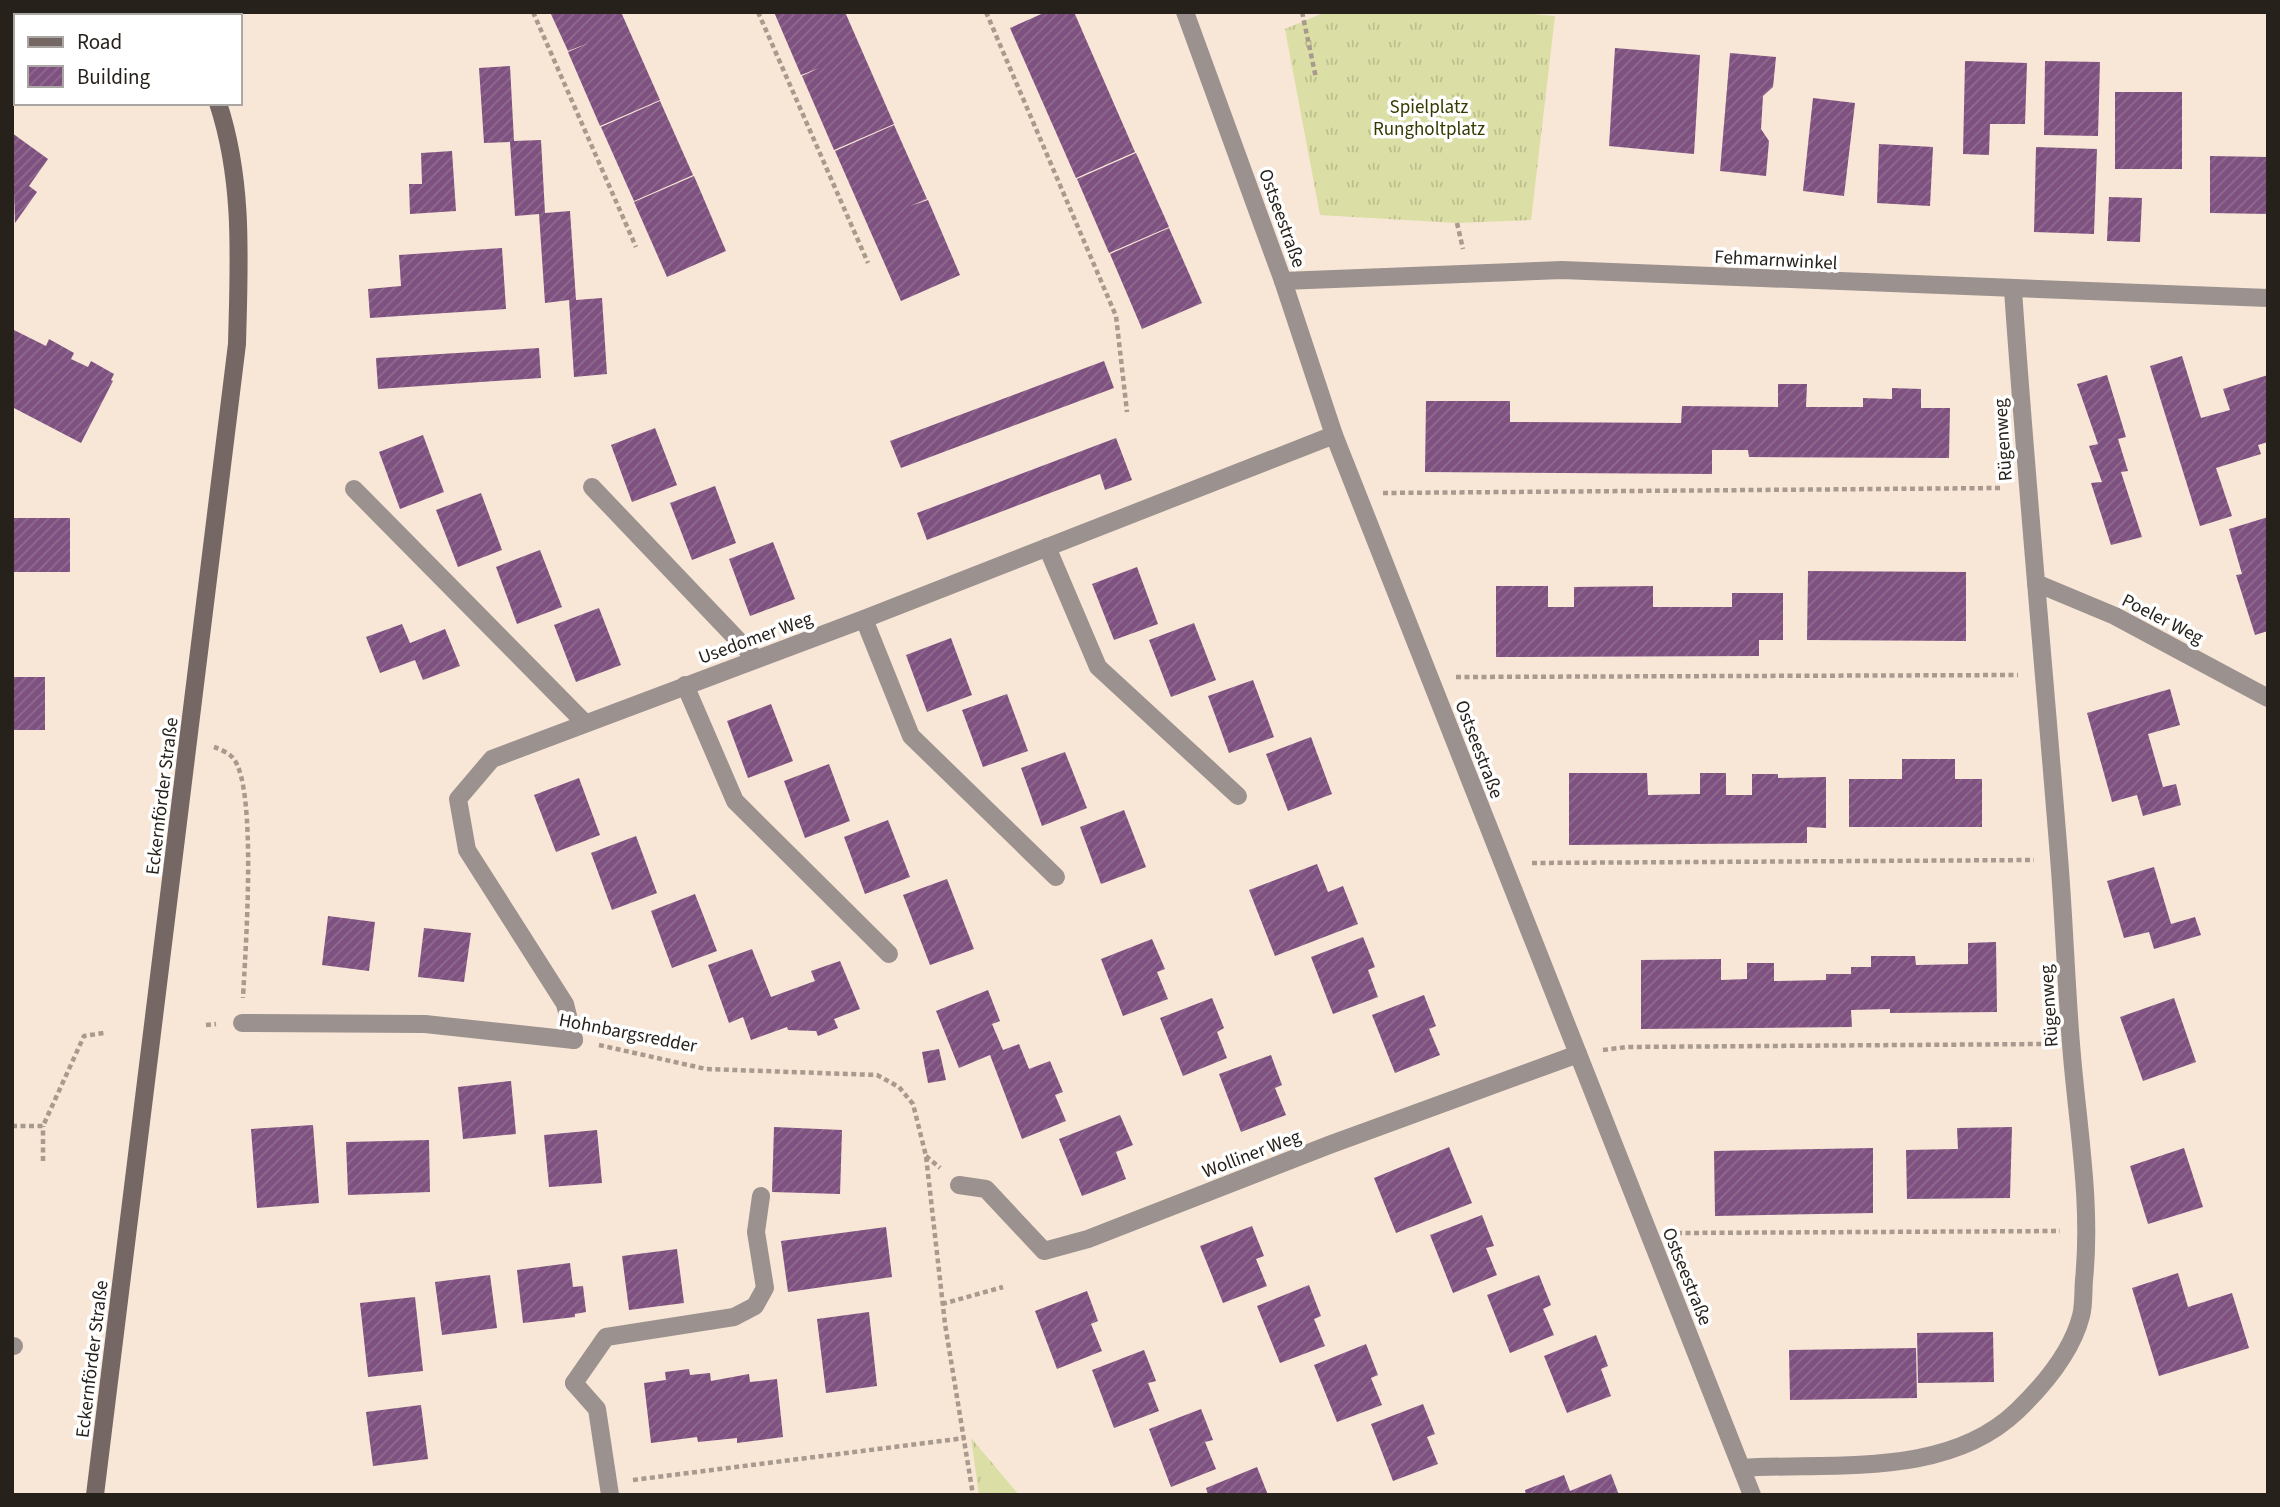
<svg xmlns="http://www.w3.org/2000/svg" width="2280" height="1507" viewBox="0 0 2280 1507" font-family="'Source Sans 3',sans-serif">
<defs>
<pattern id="grass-tufts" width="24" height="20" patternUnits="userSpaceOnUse" patternTransform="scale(1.75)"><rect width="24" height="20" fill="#dbdfa5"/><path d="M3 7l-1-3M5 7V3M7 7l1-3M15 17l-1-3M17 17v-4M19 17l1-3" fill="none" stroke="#bcbf8d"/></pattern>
<pattern id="building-hatch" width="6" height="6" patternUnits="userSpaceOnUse" patternTransform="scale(1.75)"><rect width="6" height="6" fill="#7e5180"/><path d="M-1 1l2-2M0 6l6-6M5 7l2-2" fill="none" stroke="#8e6c8f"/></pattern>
</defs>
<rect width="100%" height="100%" fill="#f8e6d6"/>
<g fill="url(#grass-tufts)">
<polygon points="1326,12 1511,12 1555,16 1531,220 1457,223 1320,215 1285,29"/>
<polygon points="971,1438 1019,1495 979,1495"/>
</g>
<g fill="url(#building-hatch)">
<polygon points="550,12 621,12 660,100 600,126 568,52 589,43 568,51"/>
<polygon points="774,12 845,12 894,124 834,150 802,76 819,68 801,75"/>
<polygon points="1046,12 1074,12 1135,152 1076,178 1010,28"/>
<polygon points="12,34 16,36 16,59 12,64"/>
<polygon points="1615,48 1700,55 1694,154 1609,146"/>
<polygon points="1730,53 1776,57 1773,87 1763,96 1761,129 1769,141 1766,176 1720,171"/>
<polygon points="1965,61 2027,63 2025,124 1990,124 1989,155 1963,154"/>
<polygon points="2045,61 2100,62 2098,136 2044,135"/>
<polygon points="510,66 514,141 541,140 545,213 570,211 576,300 602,298 607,374 574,377 569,300 545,303 539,214 515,216 510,142 484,143 479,68"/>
<rect x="2115" y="92" width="67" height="77"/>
<polygon points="1813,98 1855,103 1844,196 1803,191"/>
<polygon points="660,101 693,175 634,201 601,127"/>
<polygon points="894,125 927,199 910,206 928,200 960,275 901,301 835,151"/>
<polygon points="12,133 48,159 29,186 37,192 15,223"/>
<polygon points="1879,144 1933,147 1930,206 1877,203"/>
<polygon points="2036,147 2097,149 2094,234 2034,232"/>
<polygon points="452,151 456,211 410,214 409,184 422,184 421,153"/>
<polygon points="1136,153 1169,227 1109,253 1077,179"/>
<polygon points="2210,156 2268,157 2268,214 2210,213"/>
<polygon points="694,176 726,251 667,277 634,202"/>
<polygon points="2109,197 2142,198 2140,242 2107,241"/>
<polygon points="1169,228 1202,303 1142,329 1110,254"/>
<polygon points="502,248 506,309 370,318 368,289 401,286 399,255"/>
<polygon points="12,329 46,346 49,339 74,353 71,359 88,367 91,361 114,374 111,380 113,381 81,443 12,407"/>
<polygon points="539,348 541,378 378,389 376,358"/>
<polygon points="2182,356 2201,418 2230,410 2223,389 2268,375 2268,442 2258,445 2261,454 2216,468 2232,516 2200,526 2150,366"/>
<polygon points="1104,361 1114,388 901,468 890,441"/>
<polygon points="2107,375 2126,437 2118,439 2128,471 2121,472 2142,537 2111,545 2091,483 2102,482 2089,446 2098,444 2077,384"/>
<polygon points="1778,384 1807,384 1806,407 1863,407 1863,398 1892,399 1892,388 1921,389 1921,408 1950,408 1949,458 1749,457 1748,450 1712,450 1712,474 1425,472 1426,401 1510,401 1510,422 1681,423 1682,406 1778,407"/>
<polygon points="655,428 677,485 632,502 611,445"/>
<polygon points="423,435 444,492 400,509 379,452"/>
<polygon points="1116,438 1132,480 1105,490 1100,474 927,540 917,513"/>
<polygon points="715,486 736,543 692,560 670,503"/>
<polygon points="481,493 502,550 458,567 436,510"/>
<polygon points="2268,517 2268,631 2255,635 2236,575 2242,574 2229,529"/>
<rect x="12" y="518" width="58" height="54"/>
<polygon points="773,542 795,599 750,616 729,559"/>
<polygon points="540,550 562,607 517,624 496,567"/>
<polygon points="1137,567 1158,624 1114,640 1092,584"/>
<polygon points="1808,571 1966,572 1966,641 1807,640"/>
<polygon points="1496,586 1548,586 1548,607 1574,607 1574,587 1653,586 1653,607 1732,607 1732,593 1783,593 1783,640 1759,640 1759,656 1496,657"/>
<polygon points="599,608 621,665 576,682 554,625"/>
<polygon points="1194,623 1216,680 1171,697 1149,640"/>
<polygon points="402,624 410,643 445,629 460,666 423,680 415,660 380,673 366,637"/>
<polygon points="951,638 972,695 927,712 906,655"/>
<rect x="12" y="677" width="33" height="53"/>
<polygon points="1253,680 1274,737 1229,753 1208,696"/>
<polygon points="2170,689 2180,725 2148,734 2163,787 2176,784 2181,805 2143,816 2137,795 2112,802 2087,713"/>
<polygon points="1007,694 1028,751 983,767 962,710"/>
<polygon points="771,704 793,761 748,778 727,721"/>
<polygon points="1311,737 1332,794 1288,811 1266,754"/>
<polygon points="1065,752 1087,808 1042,826 1021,768"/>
<polygon points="1902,759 1955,759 1955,779 1982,779 1982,827 1849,827 1849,779 1902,779"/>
<polygon points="829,764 850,821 805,838 784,781"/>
<polygon points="1569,773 1647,773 1648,795 1700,794 1700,773 1726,773 1726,795 1752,795 1752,774 1778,774 1778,778 1826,777 1826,828 1807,827 1807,843 1569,845"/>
<polygon points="579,778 600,835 556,852 534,795"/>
<polygon points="1124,810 1146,867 1101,884 1080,827"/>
<polygon points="888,820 910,877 865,894 844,837"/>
<polygon points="636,836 657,893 612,910 591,853"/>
<polygon points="1317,864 1328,892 1343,886 1358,924 1275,956 1249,890"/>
<polygon points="2154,867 2171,924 2195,917 2201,935 2154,949 2149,932 2124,938 2107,881"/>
<polygon points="947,879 974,949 930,965 903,895"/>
<polygon points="695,894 717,951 672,968 651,911"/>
<polygon points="328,916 375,922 369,971 322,965"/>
<polygon points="424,928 471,933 464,982 418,977"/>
<polygon points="1363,937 1375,967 1368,970 1378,997 1333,1014 1311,957"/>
<polygon points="1152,939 1165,969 1157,972 1168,999 1123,1016 1101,959"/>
<polygon points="1996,942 1997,1012 1890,1013 1890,1009 1851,1010 1852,1027 1641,1029 1641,960 1721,959 1721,980 1747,979 1747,963 1774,963 1774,981 1826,980 1826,974 1851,974 1851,967 1871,967 1871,956 1915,956 1916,965 1968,964 1968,943"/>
<polygon points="752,949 771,997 815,981 811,971 840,961 860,1009 834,1019 838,1028 818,1036 816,1031 788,1030 787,1027 751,1040 743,1017 729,1023 708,965"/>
<polygon points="988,990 1000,1021 992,1024 1003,1050 1019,1044 1029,1069 1050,1061 1063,1092 1055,1095 1066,1121 1022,1139 990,1055 959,1068 936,1011"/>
<polygon points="1424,995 1436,1026 1429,1029 1440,1055 1395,1073 1372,1015"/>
<polygon points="1212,998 1224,1028 1217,1032 1227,1058 1183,1076 1160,1018"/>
<polygon points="2174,998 2196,1062 2143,1081 2120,1017"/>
<polygon points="939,1049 946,1080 928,1083 922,1052"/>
<polygon points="1271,1055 1282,1085 1275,1088 1286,1115 1241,1132 1219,1074"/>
<polygon points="511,1081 516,1134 463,1139 458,1087"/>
<polygon points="1120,1115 1133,1145 1116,1152 1126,1179 1082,1196 1059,1139"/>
<polygon points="313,1125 319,1203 257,1208 251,1129"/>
<polygon points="774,1127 842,1130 840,1194 772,1192"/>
<polygon points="2012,1127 2010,1198 1907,1199 1906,1150 1958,1149 1957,1128"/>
<polygon points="597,1130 602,1183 549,1187 544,1135"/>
<polygon points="429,1140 430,1192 348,1195 346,1142"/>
<polygon points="1449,1147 1472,1203 1396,1233 1374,1178"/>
<polygon points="1873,1148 1873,1213 1715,1216 1714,1151"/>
<polygon points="2184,1148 2203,1207 2148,1224 2130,1166"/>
<polygon points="1482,1215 1494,1246 1486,1248 1497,1275 1453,1293 1430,1235"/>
<polygon points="1252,1226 1264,1256 1256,1259 1267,1286 1223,1303 1200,1246"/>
<polygon points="886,1227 892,1277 788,1292 781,1241"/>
<polygon points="677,1249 684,1303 629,1310 622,1256"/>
<polygon points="570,1263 573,1287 583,1286 586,1312 575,1314 575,1317 523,1323 517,1270"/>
<polygon points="2178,1273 2188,1307 2232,1293 2249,1348 2159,1376 2132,1288"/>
<polygon points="490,1275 497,1328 442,1335 435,1282"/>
<polygon points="1539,1275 1551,1305 1543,1309 1554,1335 1510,1353 1487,1295"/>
<polygon points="1309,1285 1321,1316 1314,1319 1325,1346 1280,1363 1257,1306"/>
<polygon points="1087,1291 1098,1321 1091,1324 1102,1351 1057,1369 1035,1311"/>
<polygon points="415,1297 423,1371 368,1377 360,1303"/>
<polygon points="869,1312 877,1386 826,1393 817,1319"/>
<polygon points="1993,1332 1994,1382 1918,1383 1917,1333"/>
<polygon points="1596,1335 1608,1366 1601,1369 1611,1396 1567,1413 1544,1356"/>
<polygon points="1366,1344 1378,1375 1371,1378 1382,1405 1337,1422 1314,1365"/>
<polygon points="1916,1348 1917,1398 1790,1400 1789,1350"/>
<polygon points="1144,1350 1156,1381 1148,1383 1159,1411 1114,1428 1092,1370"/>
<polygon points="689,1369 690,1375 710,1373 711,1381 749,1374 750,1382 777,1379 783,1437 737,1443 737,1438 698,1442 697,1437 651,1443 644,1383 666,1380 665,1372"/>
<polygon points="1423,1404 1435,1434 1427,1437 1438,1464 1393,1481 1371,1424"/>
<polygon points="421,1405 428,1459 373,1466 366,1412"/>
<polygon points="1201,1409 1213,1440 1205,1442 1216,1469 1171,1487 1149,1429"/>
<polygon points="1257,1467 1268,1495 1208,1495 1206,1488"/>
<polygon points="1611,1474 1619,1495 1526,1495 1525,1490 1564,1475 1570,1491"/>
</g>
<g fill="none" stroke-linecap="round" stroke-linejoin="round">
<g stroke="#a89a8e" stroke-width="4.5" stroke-dasharray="5 3.5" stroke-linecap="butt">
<polyline points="533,12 636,247"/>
<polyline points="758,12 868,263"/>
<polyline points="986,12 1116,316 1127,412"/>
<polyline points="1302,12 1316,78"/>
<polyline points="1457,223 1463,249"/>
<polyline points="1383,493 2001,488"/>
<polyline points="1456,677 2018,675"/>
<path d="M214 747C220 749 229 753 233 758 258 787 245 955 243 998"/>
<polyline points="1532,863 2034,860"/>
<polyline points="206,1025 216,1024"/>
<polyline points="599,1045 706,1069 877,1075 899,1087 913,1104 926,1156 945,1324 973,1495"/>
<polyline points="1603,1050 1627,1047 2045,1044"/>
<polyline points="12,1126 43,1126 84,1036 104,1033"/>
<polyline points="926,1156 940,1168"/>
<polyline points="43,1161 43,1126"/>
<polyline points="1677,1233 2060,1231"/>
<polyline points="942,1304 1003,1287"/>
<polyline points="633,1480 965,1438"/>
</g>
<g stroke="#9b918e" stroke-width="18">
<polyline points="592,487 755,658"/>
<polyline points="354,489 585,723"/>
<polyline points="1047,547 1098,667 1238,796"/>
<polyline points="864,619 911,736 1056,877"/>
<polyline points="685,685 735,801 889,954"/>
<polyline points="242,1023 425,1024 574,1040"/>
<polyline points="12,1346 14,1346"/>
<polyline points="574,1383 606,1337 734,1317 755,1306 765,1288 756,1232 761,1196"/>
</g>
<g stroke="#9b918e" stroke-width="18">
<polyline points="1185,12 1283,281 1334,435 1752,1495"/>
<polyline points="1283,281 1562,270 2268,298"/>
<polyline points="2036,583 2115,616 2268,698"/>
<polyline points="574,1040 565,1004 467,850 458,799 492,759 864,619 1334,435"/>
<polyline points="959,1185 986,1189 1044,1251 1088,1239 1329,1145 1578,1054"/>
<polyline points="574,1383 597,1409 610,1495"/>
<path d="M1742 1468C1831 1462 1946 1479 2017 1411 2043 1386 2072 1351 2081 1316 2084 1305 2083 1292 2084 1280 2092 1201 2077 1123 2071 1044 2066 982 2064 919 2059 857 2044 668 2026 479 2013 290"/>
</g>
<g stroke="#756763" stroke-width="18">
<polyline points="177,12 179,16"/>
<path d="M95 1495 237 344C239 262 244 182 218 103"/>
</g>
</g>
<g text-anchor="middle" stroke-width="7" stroke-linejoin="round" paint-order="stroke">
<g font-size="19" fill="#373901" stroke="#fff">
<text x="1429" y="113">Spielplatz<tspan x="1429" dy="22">Rungholtplatz</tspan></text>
</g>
<g font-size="19" fill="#27211b" stroke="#fff">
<text transform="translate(1283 218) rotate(70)" y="7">Ostseestraße</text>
<text transform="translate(1776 259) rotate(3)" y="7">Fehmarnwinkel</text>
<text transform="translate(2002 440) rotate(-94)" y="7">Rügenweg</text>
<text transform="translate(2163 618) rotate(27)" y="7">Poeler Weg</text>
<text transform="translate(755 637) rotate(-20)" y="7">Usedomer Weg</text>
<text transform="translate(1480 749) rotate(69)" y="7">Ostseestraße</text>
<text transform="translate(161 796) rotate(-83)" y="7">Eckernförder Straße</text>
<text transform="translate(2048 1006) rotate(-94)" y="7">Rügenweg</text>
<text transform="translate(628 1032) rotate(11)" y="7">Hohnbargsredder</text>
<text transform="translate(1251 1153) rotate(-21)" y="7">Wolliner Weg</text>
<text transform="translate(1688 1276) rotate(68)" y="7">Ostseestraße</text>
<text transform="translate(91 1359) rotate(-83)" y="7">Eckernförder Straße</text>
</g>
</g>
<rect width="2280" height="1507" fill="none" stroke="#27211b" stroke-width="28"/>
<rect x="14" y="14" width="228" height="91" fill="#ffffff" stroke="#a9a6a4" stroke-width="2"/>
<rect x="28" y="37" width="35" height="10" fill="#756763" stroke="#a9a6a4" stroke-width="2"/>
<text x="77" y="49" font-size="21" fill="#27211b">Road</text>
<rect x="28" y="66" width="35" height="21" fill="url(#building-hatch)" stroke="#a9a6a4" stroke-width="2"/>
<text x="77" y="84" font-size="21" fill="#27211b">Building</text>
</svg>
